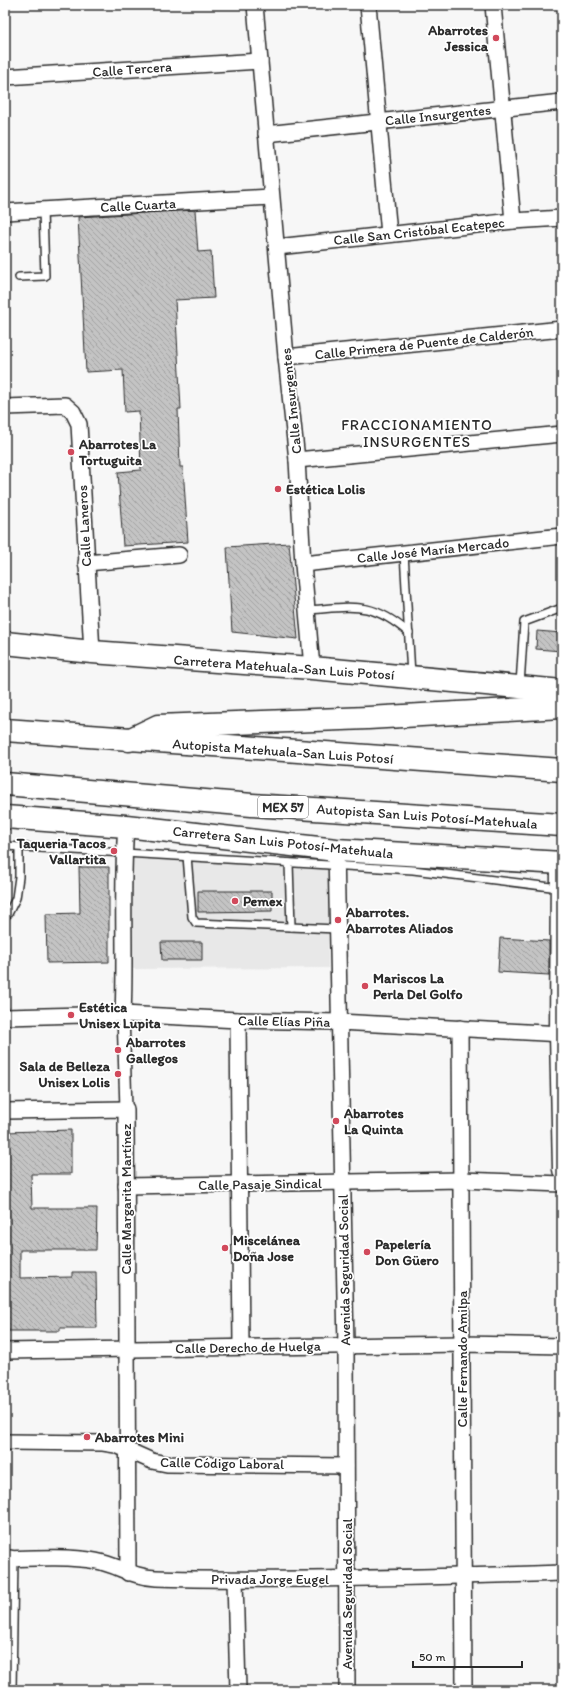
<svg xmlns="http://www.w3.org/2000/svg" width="567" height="1695" viewBox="0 0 567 1695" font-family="Itim,sans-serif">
<defs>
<pattern id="building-back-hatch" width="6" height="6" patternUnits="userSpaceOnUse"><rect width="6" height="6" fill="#c4c4c4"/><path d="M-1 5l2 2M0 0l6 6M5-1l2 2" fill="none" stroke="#9f9f9f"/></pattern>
</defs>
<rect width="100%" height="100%" fill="#f7f7f7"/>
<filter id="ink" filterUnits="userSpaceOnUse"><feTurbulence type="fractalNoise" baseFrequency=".025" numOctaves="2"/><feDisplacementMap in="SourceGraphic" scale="8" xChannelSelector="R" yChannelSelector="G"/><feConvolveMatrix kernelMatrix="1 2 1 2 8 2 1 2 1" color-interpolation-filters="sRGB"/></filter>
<g filter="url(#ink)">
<polygon fill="#e8e8e8" points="133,858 329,865 328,968 130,969"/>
<g fill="url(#building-back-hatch)" stroke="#2b2b2b">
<polygon points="195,210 198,252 211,251 214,298 175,300 181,409 178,409 180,467 183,467 188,542 123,546 118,472 141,470 139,411 125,412 123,370 86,372 78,217"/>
<polygon points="289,543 298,639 232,632 227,547"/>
<polygon points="537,631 562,633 562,651 536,649"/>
<polygon points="79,867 109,867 109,962 47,963 46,914 80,913"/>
<polygon points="198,891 272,891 272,911 198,912"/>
<polygon points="500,938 549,941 549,975 498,972"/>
<polygon points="161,942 202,942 202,960 162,960"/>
<polygon points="71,1130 71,1174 31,1174 32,1208 97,1208 96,1250 20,1250 20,1278 72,1277 72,1272 96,1272 97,1328 60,1328 60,1331 5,1331 5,1132"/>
</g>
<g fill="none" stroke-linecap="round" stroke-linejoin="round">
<g stroke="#2b2b2b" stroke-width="10">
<g id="service">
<polyline points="19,277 45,276 43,210"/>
<polyline points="404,553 411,675"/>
<path d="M307 610C353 607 371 600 409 633"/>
<polyline points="520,685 524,622 562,608"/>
<polyline points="5,846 413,870 559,888"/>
<polyline points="187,856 192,917 196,923 337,929"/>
<polyline points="289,863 291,927"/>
<polyline points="5,915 8,914 16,898 19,877 19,847"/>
</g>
</g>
<g stroke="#2b2b2b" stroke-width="14">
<polyline id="pedestrian" points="123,1014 126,1109"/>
</g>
<g stroke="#2b2b2b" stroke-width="18">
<g id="minor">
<polyline points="255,5 286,357 297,460 303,564 312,668"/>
<polyline points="368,5 389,234"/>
<polyline points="493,5 513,221"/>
<polyline points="5,77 260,61"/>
<polyline points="266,134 562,102"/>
<polyline points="5,212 271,197"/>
<polyline points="277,247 513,221 562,218"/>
<polyline points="286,357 562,329"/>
<polyline points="5,407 65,405 73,412 79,424 92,652"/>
<polyline points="297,460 562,434"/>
<polyline points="86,563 179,555"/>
<polyline points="303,564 562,536"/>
<polyline points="336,850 346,1346 347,1690"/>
<path d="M123 1014C126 952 121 889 126 826"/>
<polyline points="5,1017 123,1014 238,1020 339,1022 562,1034"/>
<polyline points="238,1020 241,1347"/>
<polyline points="460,1028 464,1690"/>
<polyline points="5,1111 126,1109 128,1573"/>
<polyline points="126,1186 462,1180 562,1184"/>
<polyline points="5,1351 462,1344 562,1346"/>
<polyline points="5,1442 103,1443 116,1445 152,1461 167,1464 346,1466"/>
<path d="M5 1559C33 1558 69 1556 96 1561 118 1565 132 1577 156 1578 209 1580 261 1579 314 1579 397 1578 479 1576 562 1573"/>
<polyline points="235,1580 238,1690"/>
<polyline points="8,1690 10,1558"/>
</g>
</g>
<g stroke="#2b2b2b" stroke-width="21">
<polyline id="tertiary" points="560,862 559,1034 562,1170"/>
</g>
<g stroke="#2b2b2b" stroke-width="25">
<g id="primary">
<polyline points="5,643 92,652 312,668 562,691"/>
<polyline points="5,817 126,826 336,850 562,863"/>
</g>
</g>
<g stroke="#2b2b2b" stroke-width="25">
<g id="motorway">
<polyline points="5,730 562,770"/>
<polyline points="129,740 158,726 368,718 562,707"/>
<polyline points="5,784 252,805 562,825"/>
</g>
</g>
<use href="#service" stroke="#fff" stroke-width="7"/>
<use href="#pedestrian" stroke="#fff" stroke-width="11"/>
<use href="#minor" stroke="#fff" stroke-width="15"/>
<use href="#tertiary" stroke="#fff" stroke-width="18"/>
<use href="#primary" stroke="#fff" stroke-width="22"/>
<use href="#motorway" stroke="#fff" stroke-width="22"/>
</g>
</g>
<g fill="#d1495b" stroke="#fff" stroke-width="1.5">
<circle cx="496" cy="38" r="4"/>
<circle cx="71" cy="452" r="4"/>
<circle cx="278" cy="489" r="4"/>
<circle cx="114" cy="851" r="4"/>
<circle cx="235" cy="901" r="4"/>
<circle cx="338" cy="920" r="4"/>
<circle cx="365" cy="986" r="4"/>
<circle cx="71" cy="1015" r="4"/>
<circle cx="118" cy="1050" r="4"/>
<circle cx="118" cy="1074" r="4"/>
<circle cx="336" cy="1121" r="4"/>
<circle cx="225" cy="1248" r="4"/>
<circle cx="367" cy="1252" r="4"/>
<circle cx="87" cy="1437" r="4"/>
</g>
<g text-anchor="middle" stroke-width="3.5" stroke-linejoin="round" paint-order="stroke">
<rect fill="#fff" stroke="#6b6b6b" stroke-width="1" x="258" y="796" width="50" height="22" rx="3"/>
<g font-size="13" font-weight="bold" fill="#2b2b2b">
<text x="283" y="812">MEX 57</text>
</g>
<g font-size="14" font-weight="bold" fill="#2b2b2b" stroke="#fff" text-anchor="start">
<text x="488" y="35" text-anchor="end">Abarrotes<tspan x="488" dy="16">Jessica</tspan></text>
<text x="79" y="449">Abarrotes La<tspan x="79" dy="16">Tortuguita</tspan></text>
<text x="286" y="494">Estética Lolis</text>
<text x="106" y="848" text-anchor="end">Taqueria Tacos<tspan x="106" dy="16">Vallartita</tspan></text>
<text x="243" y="906">Pemex</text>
<text x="346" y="917">Abarrotes.<tspan x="346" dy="16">Abarrotes Aliados</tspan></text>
<text x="373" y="983">Mariscos La<tspan x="373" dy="16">Perla Del Golfo</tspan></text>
<text x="79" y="1012">Estética<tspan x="79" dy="16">Unisex Lupita</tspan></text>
<text x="126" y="1047">Abarrotes<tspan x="126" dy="16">Gallegos</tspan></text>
<text x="110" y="1071" text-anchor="end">Sala de Belleza<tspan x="110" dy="16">Unisex Lolis</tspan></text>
<text x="344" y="1118">Abarrotes<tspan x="344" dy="16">La Quinta</tspan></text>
<text x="233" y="1245">Miscelánea<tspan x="233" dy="16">Doña Jose</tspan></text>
<text x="375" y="1249">Papelería<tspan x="375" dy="16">Don Güero</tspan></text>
<text x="95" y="1442">Abarrotes Mini</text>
</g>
<g font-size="14" fill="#2b2b2b" stroke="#fff">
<text transform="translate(132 69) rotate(-4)" y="5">Calle Tercera</text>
<text transform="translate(438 115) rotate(-6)" y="5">Calle Insurgentes</text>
<text transform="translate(138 205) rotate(-3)" y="5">Calle Cuarta</text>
<text transform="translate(419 231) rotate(-6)" y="5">Calle San Cristóbal Ecatepec</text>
<text transform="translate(424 343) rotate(-6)" y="5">Calle Primera de Puente de Calderón</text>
<text transform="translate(291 401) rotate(-96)" y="5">Calle Insurgentes</text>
<text transform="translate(84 526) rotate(-93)" y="5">Calle Laneros</text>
<text transform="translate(433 550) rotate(-6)" y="5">Calle José María Mercado</text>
<text transform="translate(284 667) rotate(4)" y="5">Carretera Matehuala-San Luis Potosí</text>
<text transform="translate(283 751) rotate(4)" y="5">Autopista Matehuala-San Luis Potosí</text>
<text transform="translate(427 816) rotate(4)" y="5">Autopista San Luis Potosí-Matehuala</text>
<text transform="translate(283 842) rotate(6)" y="5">Carretera San Luis Potosí-Matehuala</text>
<text transform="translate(284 1021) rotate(1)" y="5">Calle Elías Piña</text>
<text transform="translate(260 1184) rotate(-1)" y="5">Calle Pasaje Sindical</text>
<text transform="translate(126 1199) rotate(-90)" y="5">Calle Margarita Martínez</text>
<text transform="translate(344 1270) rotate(-91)" y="5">Avenida Seguridad Social</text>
<text transform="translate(248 1347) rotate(-1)" y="5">Calle Derecho de Huelga</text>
<text transform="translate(462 1359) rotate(-90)" y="5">Calle Fernando Amilpa</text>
<text transform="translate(222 1463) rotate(1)" y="5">Calle Código Laboral</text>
<text x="270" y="1584">Privada Jorge Eugel</text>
<text transform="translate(347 1594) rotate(-90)" y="5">Avenida Seguridad Social</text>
</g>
<g font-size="15" letter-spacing="1" fill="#2b2b2b" stroke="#fff">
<text x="417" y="430">FRACCIONAMIENTO<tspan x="417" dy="17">INSURGENTES</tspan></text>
</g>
</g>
<rect width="567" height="1695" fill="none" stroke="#fff" stroke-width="20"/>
<rect x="10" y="10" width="547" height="1675" fill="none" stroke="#2b2b2b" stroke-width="1.5" filter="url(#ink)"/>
<path d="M413 1661v6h109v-6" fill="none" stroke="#2b2b2b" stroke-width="2"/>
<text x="419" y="1661" font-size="12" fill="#2b2b2b" stroke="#ffffff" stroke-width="3" paint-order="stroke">50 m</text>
</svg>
